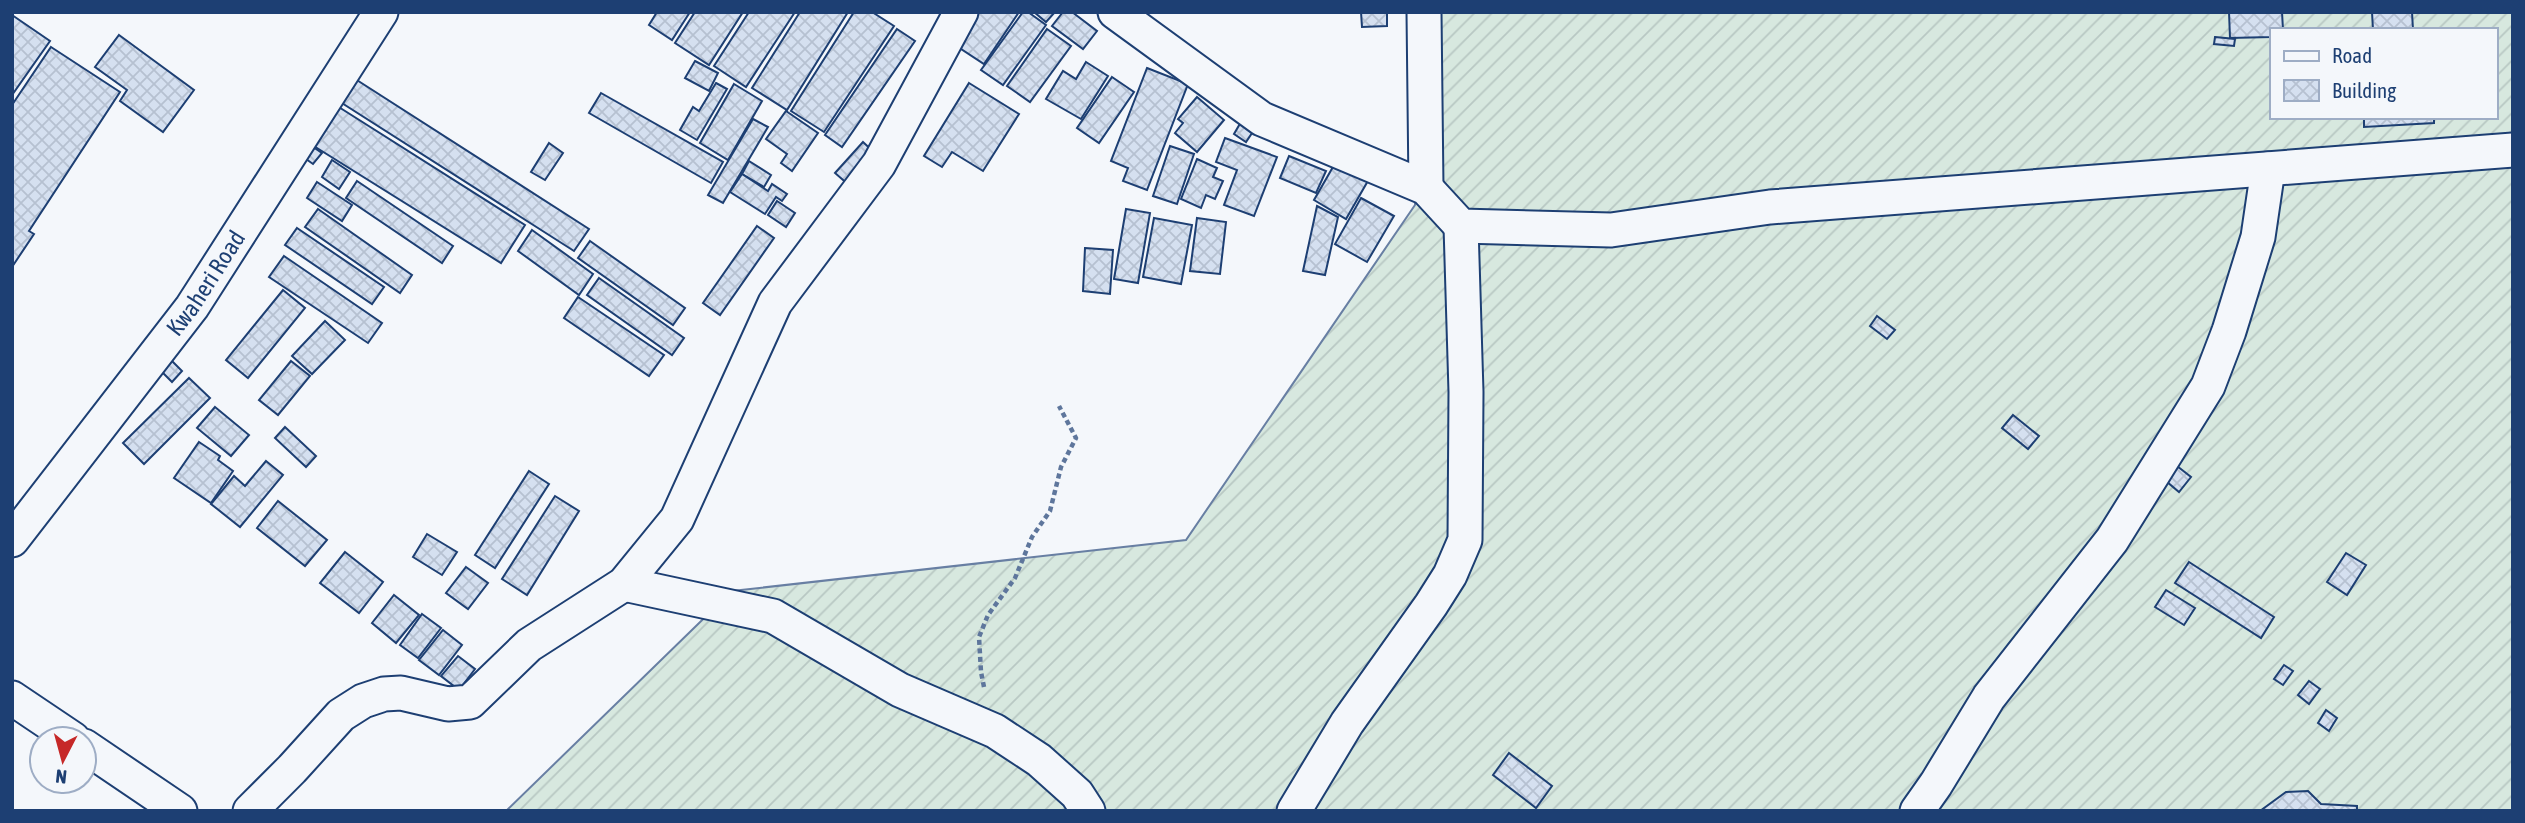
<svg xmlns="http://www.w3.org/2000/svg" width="2525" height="823" viewBox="0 0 2525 823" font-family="'Asap Condensed',sans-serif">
<defs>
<pattern id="garden-furrows" width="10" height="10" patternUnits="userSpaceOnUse" patternTransform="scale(1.75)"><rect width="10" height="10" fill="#d7e8df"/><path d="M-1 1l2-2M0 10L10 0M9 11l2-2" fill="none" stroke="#b8c8c3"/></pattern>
<pattern id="building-cross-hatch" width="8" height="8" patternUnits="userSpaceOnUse" patternTransform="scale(1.75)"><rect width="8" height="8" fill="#d5e0f0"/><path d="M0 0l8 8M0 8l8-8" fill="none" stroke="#b6c1d1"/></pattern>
</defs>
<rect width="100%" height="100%" fill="#f4f7fb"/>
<path fill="url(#garden-furrows)" stroke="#687fa3" stroke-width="2" fill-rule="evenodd" d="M1420 12H2513V811H506L732 591 1186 540 1415 205ZM2271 30H2495V117H2271Z"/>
<g fill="url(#building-cross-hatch)" stroke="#1d3f73" stroke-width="2">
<polygon points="657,12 690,12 672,40 649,25"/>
<polygon points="695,12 743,12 709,65 675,43"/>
<polygon points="749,12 795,12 746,87 714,66"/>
<polygon points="800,12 848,12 787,110 752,88"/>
<polygon points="854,12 872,12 894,26 824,132 791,111"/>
<polygon points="979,12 1019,12 984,64 952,43"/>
<polygon points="1023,12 1028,12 1046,25 1003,85 981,70"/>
<polygon points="1034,12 1055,12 1046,22"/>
<polygon points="1063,12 1072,12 1097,31 1083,49 1052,26"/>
<polygon points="1361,12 1387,12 1387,26 1362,27"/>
<polygon points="2229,12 2282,12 2283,30 2271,30 2271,37 2230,38"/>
<polygon points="2372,12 2412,12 2413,30 2373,30"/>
<polygon points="12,15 50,41 12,95"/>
<polygon points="897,29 915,41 842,147 825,135"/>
<polygon points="1047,29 1071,46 1030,102 1007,86"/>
<polygon points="119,35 194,90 163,132 120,101 127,90 95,67"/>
<polygon points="2215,37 2235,39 2234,46 2214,44"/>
<polygon points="51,47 120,92 29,231 34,234 12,267 12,105"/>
<polygon points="695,61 718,73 709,91 685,78"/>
<polygon points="1086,62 1108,76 1081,119 1046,99 1063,71 1076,79"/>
<polygon points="1147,68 1188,84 1147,190 1123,181 1128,168 1111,161"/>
<polygon points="349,75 589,229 574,251 334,98"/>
<polygon points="1112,77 1134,92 1099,143 1077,128"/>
<polygon points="716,83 727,89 697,140 680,130 693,107 699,111"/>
<polygon points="969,83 1019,114 983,171 952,152 942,167 924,156"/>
<polygon points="734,84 762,101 728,160 700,143"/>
<polygon points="601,93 723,162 711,183 589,113"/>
<polygon points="1197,97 1224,120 1197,152 1175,133 1183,123 1178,119"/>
<polygon points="334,104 525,225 501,263 309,143"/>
<polygon points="786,111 818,133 792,171 781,163 787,154 766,139"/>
<polygon points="2364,117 2434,117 2434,123 2364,127"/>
<polygon points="753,119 768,127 723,203 708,195"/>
<polygon points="1241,122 1254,130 1246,142 1234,134"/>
<polygon points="1225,138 1277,157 1254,216 1224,205 1237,170 1216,162"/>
<polygon points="863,142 877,155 850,186 835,173"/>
<polygon points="307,143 322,153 313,164 299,154"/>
<polygon points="549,143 563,153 545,180 531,172"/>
<polygon points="1170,146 1194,154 1177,204 1153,196"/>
<polygon points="1289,156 1326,171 1316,193 1280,178"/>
<polygon points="1197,159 1217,168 1213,177 1223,181 1215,199 1206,195 1201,208 1181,199"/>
<polygon points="332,160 350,172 339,189 322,177"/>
<polygon points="1337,160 1369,179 1346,219 1314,200"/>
<polygon points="749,161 771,175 764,187 742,174"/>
<polygon points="742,174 768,191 772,184 787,194 782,201 776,197 765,214 730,192"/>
<polygon points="357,181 453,246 442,263 346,198"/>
<polygon points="317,182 352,205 342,221 307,198"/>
<polygon points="1361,198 1394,216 1367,262 1335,244"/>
<polygon points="777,201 795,213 786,227 768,215"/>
<polygon points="1317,206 1338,217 1325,275 1303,271"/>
<polygon points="318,209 412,275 400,293 305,227"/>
<polygon points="1126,209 1150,213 1138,283 1114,279"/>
<polygon points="1154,218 1192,225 1181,284 1143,277"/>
<polygon points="1197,218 1226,222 1220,274 1190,271"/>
<polygon points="757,226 774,238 720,315 703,303"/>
<polygon points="297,228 384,287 372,304 285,245"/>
<polygon points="532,230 593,274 579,295 518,251"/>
<polygon points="590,241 685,308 673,325 578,258"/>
<polygon points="1085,248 1113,250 1110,294 1083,291"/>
<polygon points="284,256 382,323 368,343 269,277"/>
<polygon points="599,278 684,338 672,355 587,295"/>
<polygon points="283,290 305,308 248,378 226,360"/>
<polygon points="578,297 664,355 649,376 564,318"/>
<polygon points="1877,316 1895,330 1887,339 1870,326"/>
<polygon points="325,321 345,340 312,374 292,356"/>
<polygon points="172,361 182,371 172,382 162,372"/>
<polygon points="291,361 310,376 278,415 259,400"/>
<polygon points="189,378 210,398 144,464 123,443"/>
<polygon points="215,407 249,435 231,456 197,428"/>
<polygon points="2013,415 2039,436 2028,449 2002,428"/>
<polygon points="285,427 316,456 306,467 275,438"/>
<polygon points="199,442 220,456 218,460 233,471 211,503 174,478"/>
<polygon points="266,461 283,475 240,527 211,504 234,476 245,486"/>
<polygon points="2177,466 2191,477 2179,492 2166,481"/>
<polygon points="529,471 549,484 495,568 475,555"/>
<polygon points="555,496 579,511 527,595 502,579"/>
<polygon points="278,501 327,540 305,566 257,528"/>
<polygon points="427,534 457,552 442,575 413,557"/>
<polygon points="345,552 383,582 359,613 320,583"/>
<polygon points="2346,553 2366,565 2347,595 2327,582"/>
<polygon points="2189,562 2274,617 2261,638 2175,583"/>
<polygon points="466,567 488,583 468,609 446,593"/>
<polygon points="2166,590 2195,608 2184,625 2155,607"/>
<polygon points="394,595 419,615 396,643 372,623"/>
<polygon points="422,614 441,628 418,658 400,645"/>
<polygon points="443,630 462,645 439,675 419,660"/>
<polygon points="458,656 475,669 459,690 441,676"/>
<polygon points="2284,665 2293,671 2283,685 2274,679"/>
<polygon points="2309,681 2320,689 2309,704 2298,695"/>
<polygon points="2326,710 2337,718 2329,731 2318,723"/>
<polygon points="1509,753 1552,786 1536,808 1493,775"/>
<polygon points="2308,791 2321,804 2357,806 2357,811 2260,811 2286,792"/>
</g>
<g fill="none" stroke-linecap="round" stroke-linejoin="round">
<g stroke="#1d3f73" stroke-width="37">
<g id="minor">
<polyline points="1115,12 1262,119 1426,188 1461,226 1611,230 1770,207 2513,150"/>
<polyline points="1424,12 1426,188"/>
<path id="s1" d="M12 540 192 307 381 12"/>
<polyline points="624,584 773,616 900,690 995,731 1039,760 1077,794 1088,811"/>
<polyline points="12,698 73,739"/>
<polyline points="84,746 180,811"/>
<polyline points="250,811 292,769 341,715 363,701 384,694 401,693 448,704 470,702 529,645 624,584 677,519 775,303 879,164 961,12"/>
<polyline points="1294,811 1347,723 1431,605 1450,575 1465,540 1466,392 1461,226"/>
<polyline points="1917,811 1936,784 1989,697 2112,540 2208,386 2229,331 2258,237 2268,169"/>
</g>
</g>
<polyline stroke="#5e769c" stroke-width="4.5" stroke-dasharray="5 3.5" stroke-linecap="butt" points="984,687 981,672 979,637 988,615 1015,578 1032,537 1050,511 1061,467 1076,438 1059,406"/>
<use href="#minor" stroke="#f4f7fb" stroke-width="33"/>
</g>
<g text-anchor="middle" stroke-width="5" stroke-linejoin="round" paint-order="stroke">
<g font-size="24" fill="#1d3f73" stroke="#f4f7fb">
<text dy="8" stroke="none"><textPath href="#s1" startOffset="322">Kwaheri Road</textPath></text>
</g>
</g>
<rect width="2525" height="823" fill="none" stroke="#1d3f73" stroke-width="28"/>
<rect x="2270" y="28" width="228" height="91" fill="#f4f7fb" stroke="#9eadc5" stroke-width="2"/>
<rect x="2284" y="51" width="35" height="10" fill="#f4f7fb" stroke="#9eadc5" stroke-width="2"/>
<text x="2332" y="63" font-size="21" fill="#1d3f73">Road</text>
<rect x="2284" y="80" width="35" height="21" fill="url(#building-cross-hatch)" stroke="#9eadc5" stroke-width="2"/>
<text x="2332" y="98" font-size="21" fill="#1d3f73">Building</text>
<g transform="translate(63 760) rotate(186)"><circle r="33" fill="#f4f7fb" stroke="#9eadc5" stroke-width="2"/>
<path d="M0-5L12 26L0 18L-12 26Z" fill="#c62828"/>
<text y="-10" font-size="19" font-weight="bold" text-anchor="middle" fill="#1d3f73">N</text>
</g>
</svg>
